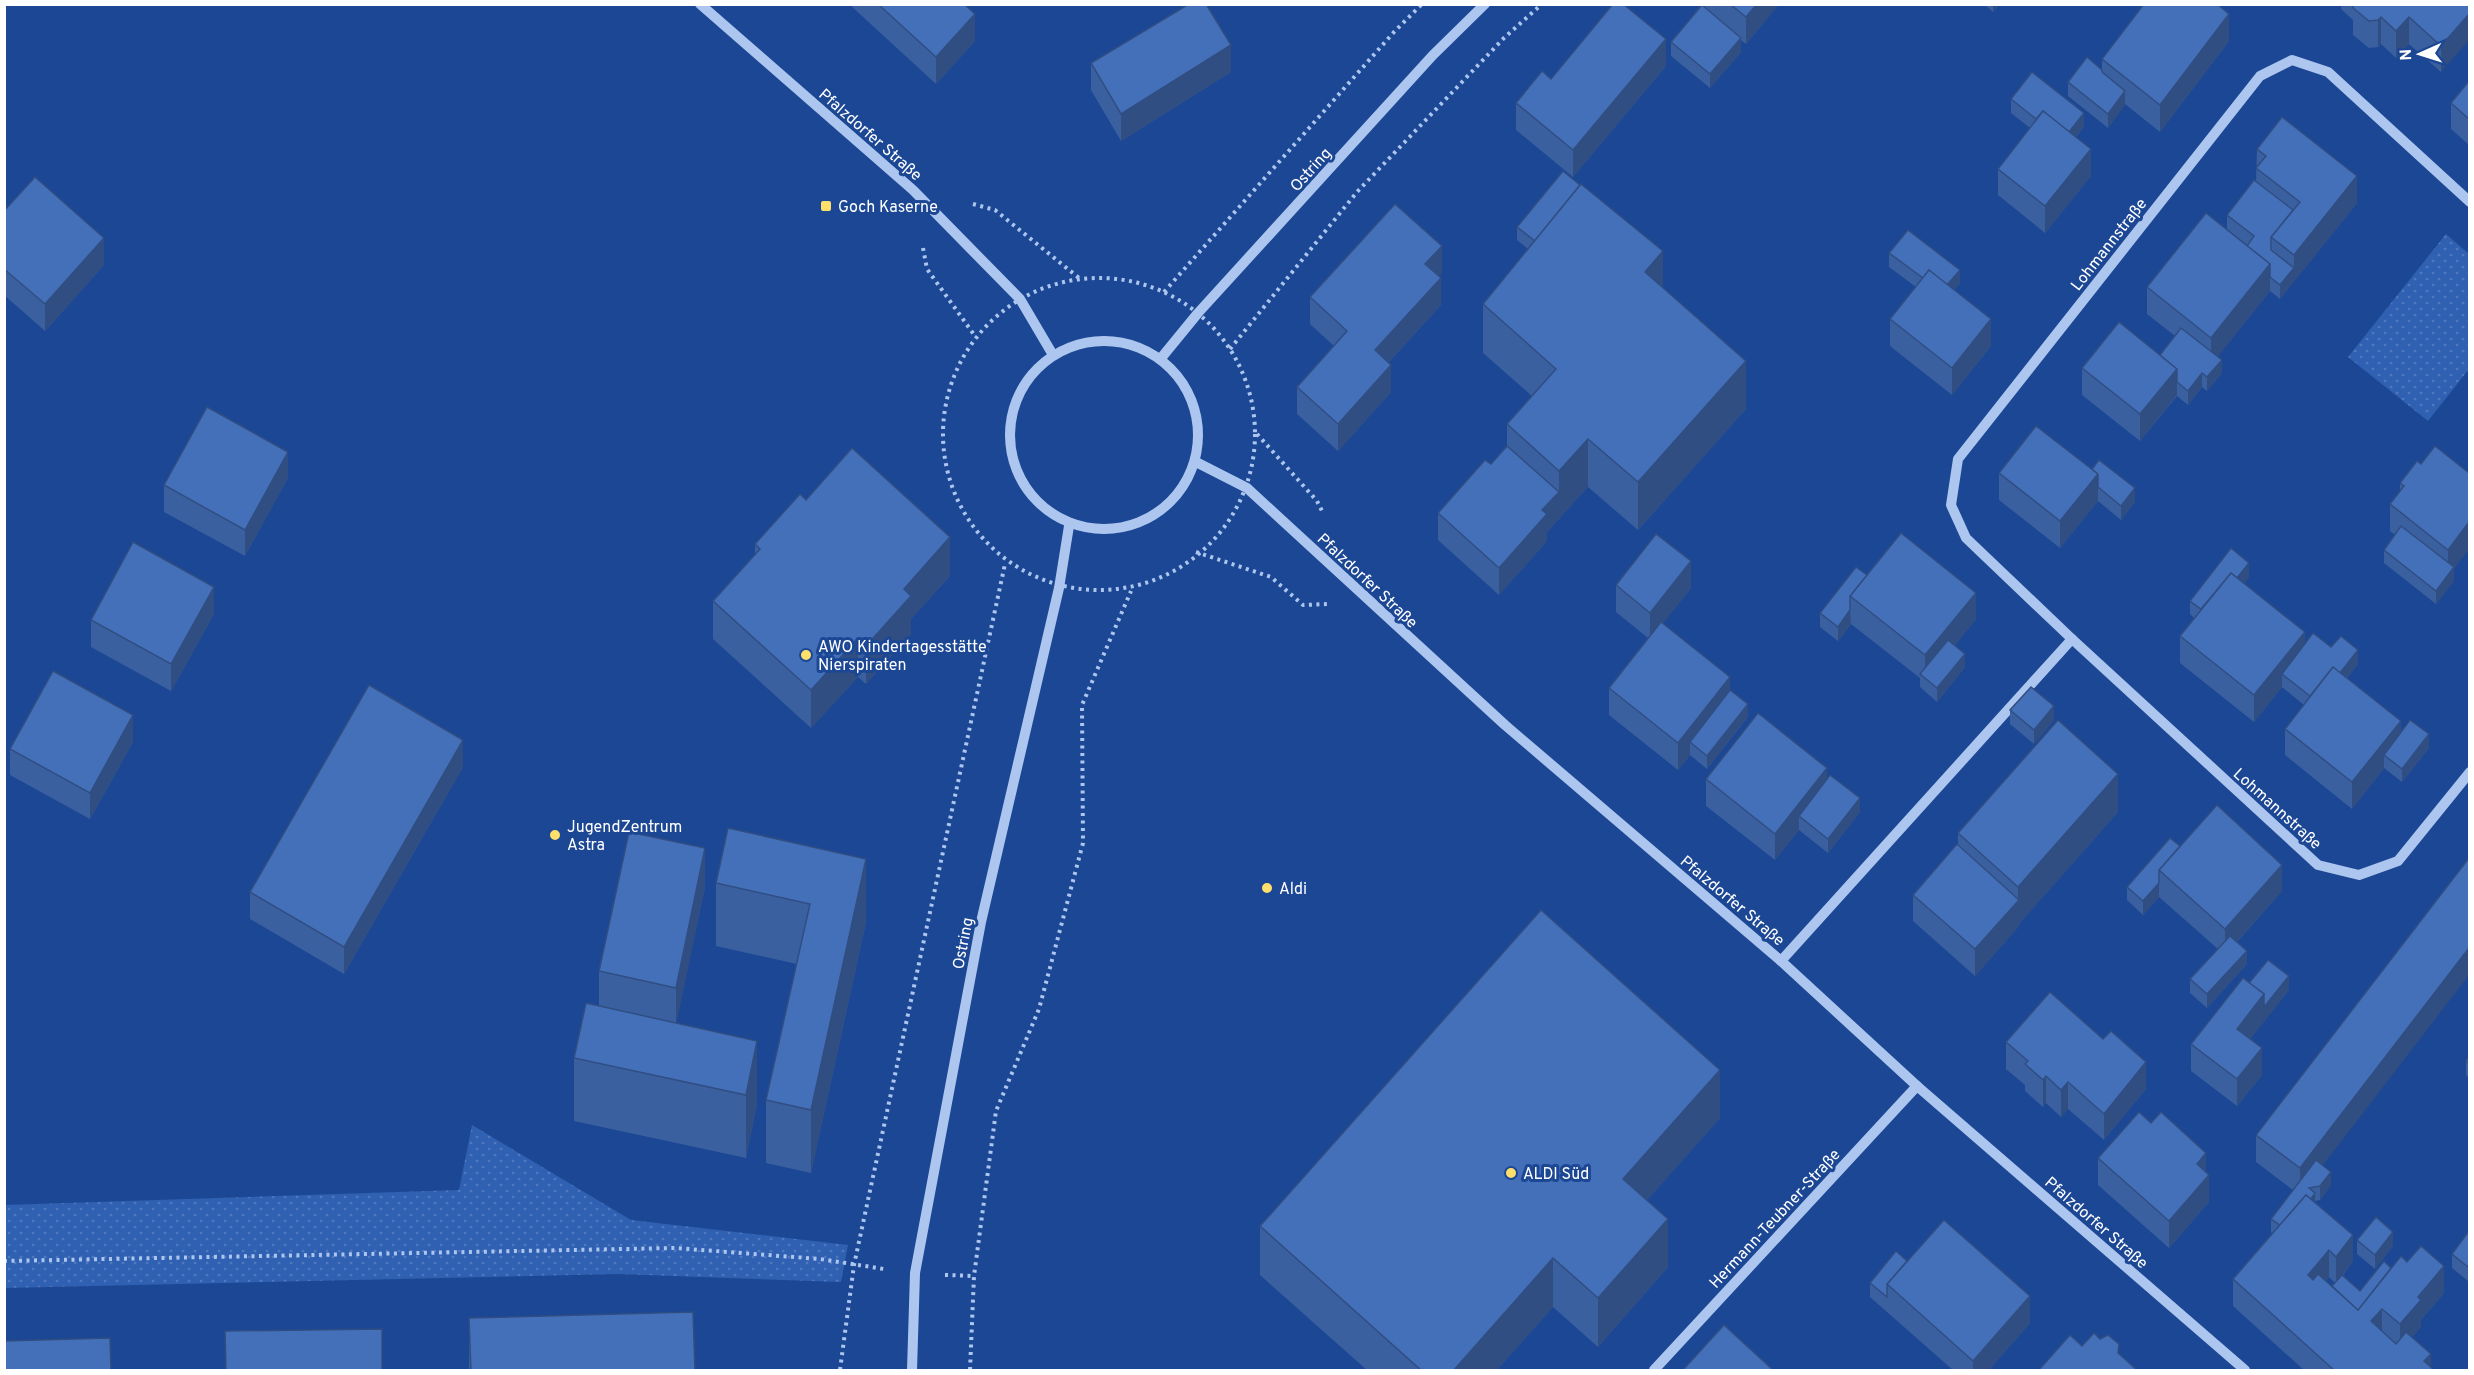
<svg xmlns="http://www.w3.org/2000/svg" width="2474" height="1375" viewBox="0 0 2474 1375" font-family="Overpass,sans-serif">
<defs>
<pattern id="grass-dots" width="8" height="8" patternUnits="userSpaceOnUse" patternTransform="scale(1.5)"><rect width="8" height="8" fill="#3060b2"/><path d="M2 2h.1M6 6h.1" fill="none" stroke="#4f78be" stroke-width="1.8" stroke-linecap="round"/></pattern>
</defs>
<rect width="100%" height="100%" fill="#1c4794"/>
<g fill="url(#grass-dots)">
<polygon points="2446,234 2469,254 2469,369 2428,421 2348,357"/>
<polygon points="472,1125 631,1220 848,1245 841,1282 618,1274 5,1288 5,1205 459,1190"/>
</g>
<g fill="none" stroke-linecap="round" stroke-linejoin="round">
<g stroke="#adc6ef" stroke-width="4" stroke-dasharray="3 4.5" stroke-linecap="butt">
<polyline points="973,204 995,210 1079,278"/>
<polyline points="923,248 927,269 975,336"/>
<circle cx="1099" cy="434" r="156"/>
<polyline points="1164,292 1394,32 1422,4"/>
<polyline points="1230,349 1357,192 1504,38 1542,4"/>
<polyline points="1257,434 1317,501 1323,513"/>
<polyline points="1196,552 1271,577 1303,605 1327,604"/>
<polyline points="4,1261 675,1248 820,1259 884,1269"/>
<polyline points="945,1275 974,1276"/>
<polyline points="840,1370 854,1265 1005,564"/>
<polyline points="970,1370 974,1276 996,1111 1039,1009 1083,843 1082,705 1131,591"/>
</g>
<g stroke="#adc6ef" stroke-width="10">
<polyline points="700,4 913,190 1020,299 1053,355"/>
<polyline points="2470,202 2328,72 2292,60 2260,76 1958,459 1951,505 1966,538 2072,639 2318,865 2359,875 2398,861 2470,772"/>
<circle cx="1104" cy="435" r="94"/>
<polyline points="1162,357 1198,313 1433,55 1485,4"/>
<polyline points="1196,462 1247,488 1505,725 1781,961 1917,1086 2245,1370"/>
<polyline points="1781,961 2072,639"/>
<polyline points="912,1370 915,1273 981,922 1059,588 1069,526"/>
<polyline points="1654,1370 1917,1086"/>
</g>
</g>
<g fill="#3a60a0" fill-rule="evenodd">
<polygon points="849,4 964,4 975,41 936,84"/>
<polygon points="1698,4 1779,4 1746,44 1741,40 1741,52 1710,88 1671,56 1671,42 1700,6"/>
<polygon points="1984,4 2000,4 1993,12"/>
<polygon points="2341,4 2469,4 2441,72 2409,44 2396,58 2381,44 2378,47 2369,48 2353,35 2353,20 2341,9"/>
<polygon points="2229,41 2160,132 2125,104 2108,128 2068,96 2068,82 2102,70 2102,59"/>
<polygon points="1091,63 1231,72 1121,141 1091,90"/>
<polygon points="1666,66 1573,177 1516,130 1516,103 1551,79"/>
<polygon points="2469,81 2469,145 2451,129 2451,103"/>
<polygon points="2011,99 2084,127 2076,137 2091,176 2045,233 1998,195 1998,169 2030,128 2011,113"/>
<polygon points="2257,149 2357,203 2280,299 2270,291 2218,356 2222,373 2207,391 2202,387 2188,405 2177,396 2140,441 2082,395 2082,368 2160,355 2175,336 2147,314 2147,287 2247,245 2227,229 2227,215 2256,181"/>
<polygon points="4,211 104,265 45,331 4,295"/>
<polygon points="1517,227 1663,288 1746,409 1638,530 1588,487 1547,532 1547,541 1499,595 1438,540 1438,513 1491,464 1507,446 1507,424 1532,396 1483,353 1483,304 1528,249 1517,240"/>
<polygon points="1889,253 1960,283 1954,290 1991,346 1952,395 1890,346 1890,319 1916,287 1889,267"/>
<polygon points="1442,273 1439,276 1441,305 1388,363 1391,392 1338,451 1297,414 1297,387 1334,346 1310,324 1310,297"/>
<polygon points="2036,426 2135,502 2121,520 2098,501 2060,548 1999,500 1999,473"/>
<polygon points="2421,464 2454,569 2454,581 2436,604 2384,563 2384,550 2395,535 2390,531 2390,504 2400,492 2400,483"/>
<polygon points="288,478 245,556 164,512 164,485"/>
<polygon points="806,500 950,576 911,619 911,634 866,684 858,677 811,728 713,639 713,601 755,555 755,544"/>
<polygon points="1867,575 1976,619 1955,645 1965,667 1937,702 1920,687 1920,678 1851,624 1838,641 1820,627 1820,613"/>
<polygon points="2249,577 2244,583 2305,644 2331,647 2358,664 2347,678 2401,733 2429,748 2402,782 2384,768 2352,809 2285,755 2285,729 2304,705 2282,687 2254,722 2180,663 2180,636 2194,618 2190,614 2190,601"/>
<polygon points="1616,585 1691,588 1663,623 1730,690 1748,717 1707,769 1690,755 1678,770 1609,715 1609,688 1648,638 1616,612"/>
<polygon points="214,614 171,691 91,647 91,620"/>
<polygon points="2010,710 2054,720 2034,744 2010,724"/>
<polygon points="133,742 90,819 10,775 10,749"/>
<polygon points="463,767 344,974 250,919 250,892"/>
<polygon points="1706,779 1860,812 1828,853 1799,830 1775,860 1706,806"/>
<polygon points="2118,812 2019,924 2019,926 1975,976 1913,921 1913,895 1958,844 1958,833"/>
<polygon points="728,828 866,922 811,1173 766,1163 766,1100 797,964 716,946 716,883"/>
<polygon points="2180,846 2282,891 2237,942 2247,964 2207,1008 2190,993 2190,979 2218,949 2159,897 2143,915 2127,900 2127,887"/>
<polygon points="705,887 676,1023 757,1104 746,1158 574,1121 574,1058 599,1006 599,971"/>
<polygon points="2249,983 2289,990 2250,1039 2262,1075 2237,1106 2191,1071 2191,1044"/>
<polygon points="2006,1042 2146,1089 2104,1140 2068,1109 2061,1117 2046,1103 2043,1107 2025,1091 2025,1085 2006,1069"/>
<polygon points="2469,1057 2469,1078 2466,1075 2466,1061"/>
<polygon points="1720,1118 1647,1200 1668,1267 1598,1347 1553,1307 1496,1371 1368,1371 1260,1275 1260,1226"/>
<polygon points="2151,1123 2206,1173 2209,1202 2169,1248 2098,1185 2098,1158"/>
<path d="M2256 1135 2323 1165 2331 1185 2320 1200 2315 1201V1203L2353 1261 2343 1275 2360 1291 2391 1268 2444 1293 2421 1320V1327L2412 1337 2431 1368 2435 1371H2305L2233 1306V1279L2272 1233 2271 1232V1219L2293 1190 2256 1162ZM2329 1277 2335 1283 2332 1286 2326 1281Z"/>
<polygon points="2469,1231 2468,1281 2452,1268 2452,1254"/>
<polygon points="2357,1240 2393,1246 2375,1269 2357,1254"/>
<polygon points="1907,1261 2030,1323 1988,1371 1954,1371 1870,1297 1870,1283"/>
<polygon points="469,1318 695,1371 469,1371"/>
</g>
<g fill="#304e82">
<polygon points="1757,4 1779,4 1746,44 1746,17"/>
<polygon points="1993,4 2000,4 1993,12"/>
<polygon points="975,14 975,41 936,84 936,57"/>
<polygon points="2229,14 2229,41 2160,132 2160,105"/>
<polygon points="2469,14 2469,40 2441,72 2441,46"/>
<polygon points="2381,17 2381,44 2378,47 2378,20"/>
<polygon points="2409,17 2409,44 2396,58 2396,31"/>
<polygon points="1741,38 1741,52 1710,88 1710,74"/>
<polygon points="1666,39 1666,66 1573,177 1573,150"/>
<polygon points="1231,45 1231,72 1121,141 1121,114"/>
<polygon points="2125,91 2125,105 2108,128 2108,114"/>
<polygon points="2084,113 2084,127 2062,153 2062,140"/>
<polygon points="2091,149 2091,176 2045,233 2045,206"/>
<polygon points="2357,176 2357,203 2280,299 2280,285 2294,268 2294,255"/>
<polygon points="104,238 104,265 45,331 45,304"/>
<polygon points="1442,246 1442,273 1425,291 1425,264"/>
<polygon points="1663,251 1663,299 1645,272"/>
<polygon points="2270,264 2270,291 2211,365 2211,338"/>
<polygon points="1960,270 1960,283 1941,306 1941,292"/>
<polygon points="1441,278 1441,305 1375,377 1375,350"/>
<polygon points="1991,319 1991,346 1952,395 1952,368"/>
<polygon points="2222,360 2222,373 2207,391 2207,377"/>
<polygon points="1746,361 1746,409 1638,530 1638,482"/>
<polygon points="1391,365 1391,392 1338,451 1338,424"/>
<polygon points="2177,369 2177,395 2140,441 2140,414"/>
<polygon points="2202,373 2202,387 2188,405 2188,391"/>
<polygon points="1588,439 1588,487 1547,532 1547,541 1499,595 1499,568 1542,510 1559,492 1559,471"/>
<polygon points="288,452 288,478 245,556 245,530"/>
<polygon points="2098,474 2098,501 2060,548 2060,521"/>
<polygon points="2135,488 2135,502 2121,520 2121,506"/>
<polygon points="2469,522 2469,549 2454,569 2454,581 2436,604 2436,591 2448,575 2448,550"/>
<polygon points="950,537 950,576 911,619 911,634 866,684 866,646 904,589"/>
<polygon points="1691,561 1691,588 1650,640 1650,613"/>
<polygon points="2249,563 2249,577 2208,628 2208,614"/>
<polygon points="214,587 214,614 171,691 171,664"/>
<polygon points="1976,593 1976,619 1927,679 1925,678 1925,655"/>
<polygon points="1850,610 1851,624 1838,641 1838,627"/>
<polygon points="2305,632 2305,659 2282,674 2282,687 2254,722 2254,695"/>
<polygon points="858,638 858,677 811,728 811,690"/>
<polygon points="2358,650 2358,664 2317,715 2317,701"/>
<polygon points="1965,654 1965,667 1937,702 1937,688"/>
<polygon points="1730,677 1730,704 1690,742 1690,755 1678,770 1678,743"/>
<polygon points="1748,704 1748,717 1707,769 1707,756"/>
<polygon points="2054,706 2054,720 2034,744 2034,730"/>
<polygon points="133,715 133,742 90,819 90,793"/>
<polygon points="2401,721 2401,747 2384,755 2384,768 2352,809 2352,782"/>
<polygon points="2429,734 2429,748 2402,782 2402,769"/>
<polygon points="463,740 463,767 344,974 344,947"/>
<polygon points="1827,768 1827,795 1799,816 1799,830 1775,860 1775,834"/>
<polygon points="2118,774 2118,812 2019,924 2019,926 1975,976 1975,949 2018,901 2018,887"/>
<polygon points="1860,798 1860,812 1828,853 1828,839"/>
<polygon points="705,848 705,887 676,1026 676,988"/>
<polygon points="866,859 866,922 811,1173 811,1110"/>
<polygon points="2282,865 2282,891 2225,955 2225,929"/>
<polygon points="2159,883 2159,897 2143,915 2143,901"/>
<polygon points="2469,948 2469,975 2300,1195 2300,1168"/>
<polygon points="2247,951 2247,964 2207,1008 2207,994"/>
<polygon points="2289,976 2289,990 2237,1056 2237,1029 2264,994"/>
<polygon points="757,1041 757,1104 746,1158 746,1095"/>
<polygon points="2262,1048 2262,1075 2237,1106 2237,1079"/>
<polygon points="2146,1062 2146,1089 2104,1140 2104,1114"/>
<polygon points="1720,1070 1720,1118 1623,1227 1623,1179"/>
<polygon points="2046,1076 2046,1103 2043,1107 2043,1080"/>
<polygon points="2068,1082 2068,1109 2061,1117 2061,1090"/>
<polygon points="2206,1153 2206,1178 2209,1175 2209,1202 2169,1248 2169,1221 2197,1164"/>
<polygon points="2331,1172 2331,1185 2320,1200 2320,1186"/>
<polygon points="2315,1193 2315,1207 2287,1244"/>
<polygon points="1668,1219 1668,1267 1598,1347 1598,1298"/>
<polygon points="2393,1232 2393,1246 2375,1269 2375,1255"/>
<polygon points="2353,1235 2353,1261 2336,1283 2336,1257"/>
<polygon points="2329,1250 2329,1277 2308,1302 2308,1275"/>
<polygon points="1553,1258 1553,1307 1496,1371 1453,1371"/>
<polygon points="2469,1264 2469,1278 2468,1281 2468,1267"/>
<polygon points="2444,1266 2444,1293 2421,1320 2421,1327 2400,1351 2400,1324 2418,1297"/>
<polygon points="2030,1296 2030,1323 1988,1371 1973,1371 1973,1361"/>
<polygon points="2382,1309 2382,1336 2371,1321"/>
<polygon points="2431,1354 2431,1371 2424,1361"/>
</g>
<g fill="#4470ba" stroke="#304e82" stroke-width="1.5">
<polygon points="878,4 964,4 975,14 936,57"/>
<polygon points="1189,4 1206,4 1231,45 1121,114 1091,63"/>
<polygon points="1613,4 1623,4 1666,39 1573,150 1516,103 1542,71 1551,79"/>
<polygon points="1730,4 1757,4 1746,17"/>
<polygon points="2144,4 2217,4 2229,14 2160,105 2102,59"/>
<polygon points="2354,4 2469,4 2469,14 2441,46 2409,17 2396,31 2381,17 2378,20 2369,21 2353,8"/>
<polygon points="1702,5 1741,38 1710,74 1671,42"/>
<polygon points="2087,57 2102,70 2102,72 2125,91 2108,114 2068,82"/>
<polygon points="2032,72 2084,113 2069,132 2043,111 2036,119 2011,99"/>
<polygon points="2469,81 2469,119 2451,103"/>
<polygon points="2043,111 2091,149 2045,206 1998,169"/>
<polygon points="2282,117 2357,176 2294,255 2271,237 2300,202 2256,168 2266,156 2257,149"/>
<polygon points="1563,171 1580,185 1535,241 1517,227"/>
<polygon points="35,177 104,238 45,304 4,269 4,211"/>
<polygon points="2254,180 2293,210 2271,237 2271,250 2294,268 2280,285 2270,277 2270,264 2247,246 2254,236 2227,215"/>
<polygon points="1581,184 1663,251 1645,272 1746,361 1638,482 1588,439 1559,471 1507,424 1556,369 1483,304"/>
<polygon points="1395,204 1442,246 1425,264 1441,278 1375,350 1391,365 1338,424 1297,387 1347,331 1310,297"/>
<polygon points="2206,213 2270,264 2211,338 2147,287"/>
<polygon points="1908,230 1960,270 1947,285 1929,270 1923,278 1889,253"/>
<polygon points="1929,270 1991,319 1952,368 1890,319"/>
<polygon points="2119,322 2177,369 2140,414 2082,368"/>
<polygon points="2181,328 2222,360 2207,377 2202,373 2188,391 2177,382 2177,369 2160,355"/>
<polygon points="207,407 288,452 245,530 164,485"/>
<polygon points="2036,426 2098,474 2060,521 1999,473"/>
<polygon points="1507,446 1559,492 1542,510 1547,514 1499,568 1438,513 1485,460 1491,464"/>
<polygon points="2435,446 2469,473 2469,522 2448,550 2390,504 2404,486 2400,483 2417,461 2421,464"/>
<polygon points="852,448 950,537 904,589 911,596 866,646 858,638 811,690 713,601 760,549 755,544 800,494 806,500"/>
<polygon points="2099,460 2135,488 2121,506 2098,487 2098,474 2092,469"/>
<polygon points="2401,526 2454,567 2436,591 2384,550"/>
<polygon points="1901,533 1976,593 1925,655 1850,596"/>
<polygon points="1656,534 1691,561 1650,613 1616,585"/>
<polygon points="133,542 214,587 171,664 91,620"/>
<polygon points="2231,548 2249,563 2237,578 2231,573 2201,609 2190,601"/>
<polygon points="1856,567 1867,575 1850,596 1850,610 1838,627 1820,613"/>
<polygon points="2231,573 2305,632 2254,695 2180,636"/>
<polygon points="1661,622 1730,677 1678,743 1609,688"/>
<polygon points="2313,633 2331,647 2341,636 2358,650 2340,673 2333,667 2310,696 2282,674"/>
<polygon points="1948,640 1965,654 1937,688 1920,674"/>
<polygon points="2333,667 2401,721 2352,782 2285,729"/>
<polygon points="53,671 133,715 90,793 10,749"/>
<polygon points="369,685 463,740 344,947 250,892"/>
<polygon points="2031,687 2054,706 2034,730 2010,710"/>
<polygon points="1730,690 1748,704 1707,756 1690,742"/>
<polygon points="1758,713 1827,768 1775,834 1706,779"/>
<polygon points="2058,720 2118,774 2018,887 1958,833"/>
<polygon points="2410,720 2429,734 2402,769 2384,755"/>
<polygon points="1830,775 1860,798 1828,839 1799,816"/>
<polygon points="2217,805 2282,865 2225,929 2159,870"/>
<polygon points="728,828 866,859 811,1110 766,1100 810,904 716,883"/>
<polygon points="629,832 705,848 676,988 599,971"/>
<polygon points="2170,838 2180,846 2159,870 2159,883 2143,901 2127,887"/>
<polygon points="1957,844 2019,900 1975,949 1913,895"/>
<polygon points="2469,858 2469,948 2300,1168 2256,1135"/>
<polygon points="1541,910 1720,1070 1623,1179 1668,1219 1598,1298 1553,1258 1453,1371 1422,1371 1260,1226"/>
<polygon points="2230,936 2247,951 2207,994 2190,979"/>
<polygon points="2268,960 2289,976 2264,1007 2264,994 2249,983"/>
<polygon points="2243,978 2264,994 2237,1029 2262,1048 2237,1079 2191,1044"/>
<polygon points="2050,992 2103,1039 2111,1031 2146,1062 2104,1114 2068,1082 2061,1090 2046,1076 2043,1080 2025,1064 2028,1061 2006,1042"/>
<polygon points="586,1003 757,1041 746,1095 574,1058"/>
<polygon points="2469,1057 2469,1064 2466,1061"/>
<polygon points="2139,1112 2151,1123 2161,1112 2206,1153 2197,1164 2209,1175 2169,1221 2098,1158"/>
<polygon points="2316,1160 2331,1172 2320,1186 2309,1188 2315,1193 2311,1199 2306,1195 2280,1225 2271,1219"/>
<polygon points="2306,1195 2353,1235 2336,1257 2329,1250 2308,1275 2313,1280 2318,1274 2358,1310 2401,1256 2407,1262 2421,1246 2444,1266 2418,1297 2421,1300 2400,1324 2382,1309 2371,1321 2396,1344 2406,1332 2431,1354 2424,1361 2435,1371 2335,1371 2233,1279"/>
<polygon points="2376,1217 2393,1232 2375,1255 2357,1240"/>
<polygon points="1944,1220 2030,1296 1973,1361 1887,1284"/>
<polygon points="2469,1231 2469,1264 2468,1267 2452,1254"/>
<polygon points="1896,1251 1907,1261 1887,1284 1887,1297 1870,1283"/>
<polygon points="2384,1261 2391,1268 2358,1310 2332,1286 2342,1275 2360,1291"/>
<polygon points="693,1312 695,1371 471,1371 469,1318"/>
<polygon points="1724,1325 1774,1371 1682,1371"/>
<polygon points="382,1329 382,1371 226,1371 225,1331"/>
<polygon points="2094,1333 2100,1339 2108,1335 2119,1344 2118,1353 2138,1371 2038,1371 2070,1335 2082,1346"/>
<polygon points="110,1338 111,1371 4,1371 4,1341"/>
</g>
<g fill="#ffe06b" stroke="#1c4794" stroke-width="2">
<rect x="820" y="200" width="12" height="12" rx="3"/>
<circle cx="806" cy="655" r="6"/>
<circle cx="555" cy="835" r="6"/>
<circle cx="1267" cy="888" r="6"/>
<circle cx="1511" cy="1173" r="6"/>
</g>
<g text-anchor="middle" stroke-width="6" stroke-linejoin="round" paint-order="stroke">
<g font-size="16" fill="#fff" stroke="#1c4794">
<text transform="translate(871 134) rotate(41)" y="6">Pfalzdorfer Straße</text>
<text transform="translate(1310 169) rotate(-48)" y="6">Ostring</text>
<text transform="translate(2108 244) rotate(-52)" y="6">Lohmannstraße</text>
<text transform="translate(1368 580) rotate(43)" y="6">Pfalzdorfer Straße</text>
<text transform="translate(2278 808) rotate(42)" y="6">Lohmannstraße</text>
<text transform="translate(1733 900) rotate(40)" y="6">Pfalzdorfer Straße</text>
<text transform="translate(962 943) rotate(-79)" y="6">Ostring</text>
<text transform="translate(1774 1218) rotate(-47)" y="6">Hermann-Teubner-Straße</text>
<text transform="translate(2097 1222) rotate(41)" y="6">Pfalzdorfer Straße</text>
</g>
<g font-size="16" fill="#fff" stroke="#1c4794" text-anchor="start">
<text x="838" y="212">Goch Kaserne</text>
<text x="818" y="652">AWO Kindertagesstätte<tspan x="818" dy="18">Nierspiraten</tspan></text>
<text x="567" y="832">JugendZentrum<tspan x="567" dy="18">Astra</tspan></text>
<text x="1279" y="894">Aldi</text>
<text x="1523" y="1179">ALDI Süd</text>
</g>
</g>
<rect width="2474" height="1375" fill="none" stroke="#ffffff" stroke-width="12"/>
<g transform="translate(2420 54) rotate(267)" stroke="#1c4794" stroke-width="4.5" paint-order="stroke">
<path d="M0-4.5L10 22L0 15L-10 22Z" fill="#ffffff"/>
<text y="-9" font-size="16" font-weight="bold" text-anchor="middle" fill="#ffffff">N</text>
</g>
</svg>
